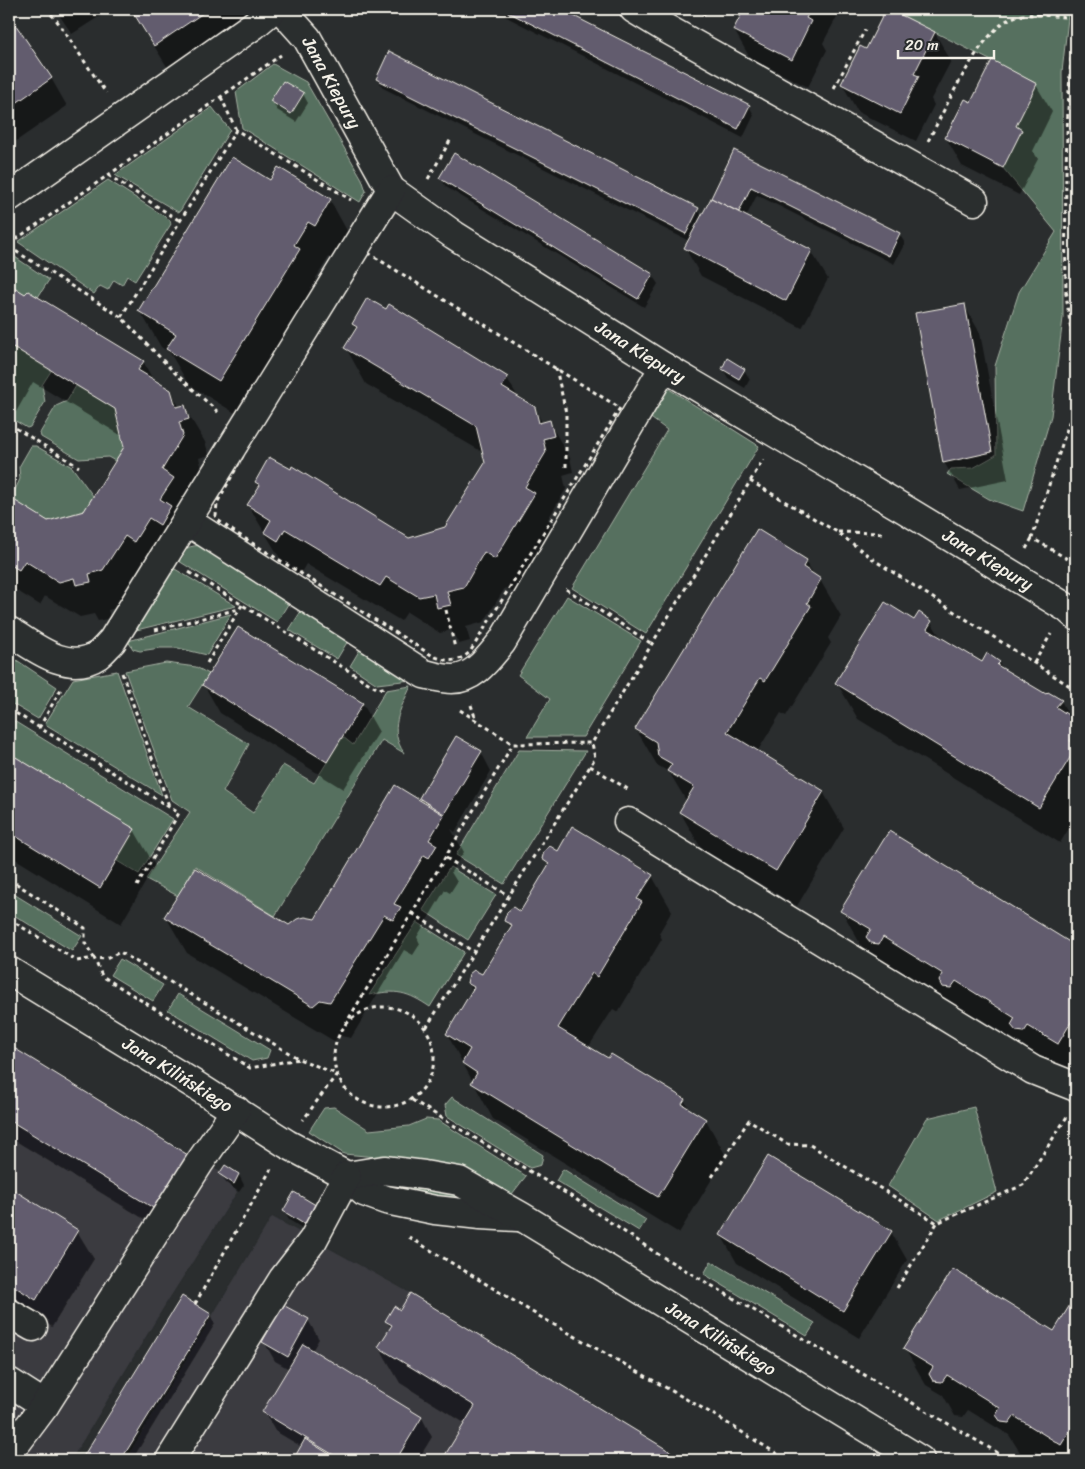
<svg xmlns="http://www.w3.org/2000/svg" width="1085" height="1469" viewBox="0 0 1085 1469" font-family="Sriracha,sans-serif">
<rect width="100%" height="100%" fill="#2a2d2e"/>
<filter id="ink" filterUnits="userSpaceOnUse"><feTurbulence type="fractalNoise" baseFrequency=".02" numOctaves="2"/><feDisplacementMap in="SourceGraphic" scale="10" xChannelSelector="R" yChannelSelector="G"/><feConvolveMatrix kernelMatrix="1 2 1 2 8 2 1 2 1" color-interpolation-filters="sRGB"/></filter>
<g filter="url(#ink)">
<g fill="#3b3b41">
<polygon points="9,1046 188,1155 219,1171 237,1192 165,1305 71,1460 9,1460"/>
<polygon points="272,1217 410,1293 684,1460 125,1460"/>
</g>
<g fill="#56705e" stroke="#a5b0a3">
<polygon points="889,9 1069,9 1062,72 1063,318 1051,416 1023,511 989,499 947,474 951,469 973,468 996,455 995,366 1019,292 1056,232 1003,168 1022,130 1016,126 1037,84"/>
<polygon points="273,64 306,82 362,179 366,191 360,202 242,128 236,92"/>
<polygon points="212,107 230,130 180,211 178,212 115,175"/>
<polygon points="108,180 170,220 171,224 135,281 127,276 122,285 114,280 108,290 100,286 94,294 18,242"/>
<polygon points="9,253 49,280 38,297 28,291 25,294 9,284"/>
<polygon points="13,347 51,371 42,385 45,402 30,427 27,428 9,417 9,354"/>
<polygon points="76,386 115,409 124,447 115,461 108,457 79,459 41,437 40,433 56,406 67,401"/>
<polygon points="669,389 759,446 646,634 572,588 667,430 644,413 662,391"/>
<polygon points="31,446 36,446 72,467 93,496 84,511 48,521 11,499 20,479 19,467"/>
<path d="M204 545 293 596 277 622 174 558C185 547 189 546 204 545Z"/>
<polygon points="170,566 236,606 128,632"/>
<polygon points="567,596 641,641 583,737 527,737 550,699 518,675"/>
<polygon points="305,605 352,634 337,659 289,630"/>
<polygon points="231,614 207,655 178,648 160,648 140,651 133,649 128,641"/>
<polygon points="365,641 411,680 377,684 350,666"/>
<polygon points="9,655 57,687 38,719 9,702"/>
<path d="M166 663 196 667 209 674 188 707 249 744 223 792 253 813 283 765 314 783 343 737 353 745 386 690 411 686C400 710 388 729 404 753L382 740 275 916 195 866 178 896 146 879 190 812 172 800 125 671Z"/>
<polygon points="117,671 162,795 45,724 73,679"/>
<polygon points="9,718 173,819 139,874 117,861 135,829 9,753"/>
<polygon points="519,750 586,751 504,884 456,855"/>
<polygon points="450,867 496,895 468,940 423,910"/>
<polygon points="9,891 82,936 72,951 9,912"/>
<path d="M417 922 464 952 430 1007C408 992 396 989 369 995Z"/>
<polygon points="120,959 163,985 153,1001 110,975"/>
<polygon points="178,994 270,1050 267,1058 252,1061 168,1010"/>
<polygon points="452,1097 543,1155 541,1165 530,1168 447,1116 445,1105"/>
<polygon points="334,1107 369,1130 409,1126 426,1119 438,1120 526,1176 512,1194 453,1167 409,1160 344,1154 309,1131 324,1108"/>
<polygon points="974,1107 997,1192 939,1220 888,1186 927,1118"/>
<polygon points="563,1169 646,1220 639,1231 556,1181"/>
<polygon points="379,1183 443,1183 478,1203 390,1190"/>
<polygon points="711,1261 815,1323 807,1336 704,1274"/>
</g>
<g fill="#0007">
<polygon points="55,9 111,9 72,34"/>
<polygon points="131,9 242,9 249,20 171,73"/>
<polygon points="491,9 557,9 749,106 754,115 743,138"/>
<polygon points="745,9 841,9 823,43 827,50 808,87 750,58 734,30"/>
<polygon points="887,9 935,33 951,61 931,99 934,105 916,141 858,112 842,84 866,51"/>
<polygon points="9,17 51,78 67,106 9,146"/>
<polygon points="378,79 698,209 702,216 735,151 899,234 905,243 894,264 757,195 746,217 811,251 828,279 802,328 701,276 685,248 689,241 383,88"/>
<polygon points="1036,85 1052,112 1033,151 1038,159 1019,195 962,166 946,138 971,104"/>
<polygon points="303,94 308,103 296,122 277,110 272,101"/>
<polygon points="441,178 652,275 658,284 644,307 446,187"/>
<polygon points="271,182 330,200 350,236 335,261 329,257 316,278 320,286 240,416 189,385 170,353 161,347 140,311"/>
<polygon points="9,286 143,361 154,382 170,391 180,408 184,407 205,442 209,455 199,458 203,472 184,530 191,543 181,560 170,554 124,606 108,610 110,618 98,621 94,614 80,617 45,596 40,605 9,586 9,488 13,497 11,500 48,523 85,512 125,447 122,436 33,382 16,412 9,408"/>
<polygon points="964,305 980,333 1008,480 960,490 944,462"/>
<polygon points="353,324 507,378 519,399 534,408 543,424 549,422 570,458 573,472 563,475 566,489 548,519 555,530 516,594 505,588 484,622 466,627 470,641 459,644 451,630 440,633 407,612 401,621 306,564 299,576 286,568 248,505 259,488 256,482 409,539 446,528 487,463 484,453 366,384 346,348 357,330"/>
<polygon points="723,369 744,370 750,379 745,388 728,378"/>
<polygon points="806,561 815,577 820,580 841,616 828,638 831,643 786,716 781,713 757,752 823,792 844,828 797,906 701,848 680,812 687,802 669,772 657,765 636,729"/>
<polygon points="914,622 931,622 941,638 982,663 999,663 1003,670 1046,696 1061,701 1071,719 1076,722 1076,817 1060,843 858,719 837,683"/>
<polygon points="239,629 363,704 379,732 343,789 220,713 204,685"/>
<polygon points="481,752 491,771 455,832 451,829 464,852 451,872 457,882 450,893 445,890 417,937 420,944 413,955 404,950 351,1038 341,1036 334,1041 187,953 166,917 289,926 315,920 424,805 421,798"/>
<polygon points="9,755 134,830 155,866 121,924 9,855"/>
<polygon points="889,833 1076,947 1076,1078 1049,1061 1044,1068 1033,1061 1025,1046 976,1016 972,1024 961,1017 953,1003 904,972 899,980 888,973 879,957 862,947 842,911"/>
<polygon points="558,852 652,876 672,911 659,933 662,939 618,1012 613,1009 588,1048 684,1100 690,1110 706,1120 726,1156 679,1233 493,1119 447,1034 473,991 468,983 482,976 511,929 506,920 521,914 549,867 544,859"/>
<polygon points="9,1047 187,1156 203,1184 172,1236 9,1137"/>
<polygon points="225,1167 239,1175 244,1185 239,1192 226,1183 221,1174"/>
<polygon points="9,1189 77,1231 94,1259 52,1327 9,1300"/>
<polygon points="295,1194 312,1234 289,1220 284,1211"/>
<polygon points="891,1232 907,1260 859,1338 737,1263 721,1235"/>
<polygon points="410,1295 681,1460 444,1460 466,1424 400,1383 379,1347 391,1328 386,1321 400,1312"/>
<polygon points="1076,1297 1076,1460 1050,1460 1035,1451 1030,1459 1023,1457 1009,1435 968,1410 963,1417 955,1416 943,1395 926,1385 905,1349 1054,1333"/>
<polygon points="182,1298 210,1315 215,1324 132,1460 82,1460"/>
<polygon points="308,1320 319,1339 312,1351 422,1418 432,1437 418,1460 294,1460 302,1447 275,1431 264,1412 289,1369 275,1361 264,1342"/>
</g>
<g fill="#625c6e" stroke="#f4f1e8">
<polygon points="131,9 209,9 154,46"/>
<polygon points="502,9 560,9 750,105 738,129"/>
<polygon points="744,9 811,9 806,18 811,21 792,60 733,30"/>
<polygon points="886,9 889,9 935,32 914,74 919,76 900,114 841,84 860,46 866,49"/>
<polygon points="9,15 52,78 9,108"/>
<polygon points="389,51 699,208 686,234 376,79"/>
<polygon points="992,60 1037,84 1016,126 1022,130 1003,168 945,138 965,99 971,102"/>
<polygon points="283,81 304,93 291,114 270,101"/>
<polygon points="734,150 900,233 889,256 751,187 739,212 711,198"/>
<polygon points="454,153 653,274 638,299 439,178"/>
<polygon points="232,157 270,180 278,167 331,199 315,226 308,222 294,245 300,249 219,381 166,349 176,334 138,311"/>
<polygon points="711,198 812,250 786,301 684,248"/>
<polygon points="9,284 25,294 28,291 144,361 138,370 171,390 176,407 185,405 189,419 179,422 183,435 162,470 174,478 160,499 171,506 160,525 149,518 134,542 125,536 103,570 89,574 91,582 76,585 74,578 59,582 25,561 19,570 9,564 9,497 48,521 84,511 124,447 115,409 13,347 9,354"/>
<polygon points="367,298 386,309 389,304 508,377 502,387 535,407 539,423 550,420 554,436 543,439 546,452 525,487 535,493 495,559 484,552 464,587 447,591 451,605 437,608 434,594 419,597 386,577 380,586 285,529 278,541 264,532 271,520 247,505 260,485 255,482 269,457 291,469 292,466 409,538 445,527 485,463 476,426 344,348 357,327 352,324"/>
<polygon points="965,304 992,452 943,463 915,313"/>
<polygon points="727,358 745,369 739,379 722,369"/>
<polygon points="757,529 807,560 803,567 821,579 807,603 811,606 765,681 760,678 727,732 824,791 776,871 679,812 694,787 667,771 672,764 658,756 656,742 635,729"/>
<polygon points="885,602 914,620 919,612 932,621 927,629 982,662 987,653 1000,662 997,665 1046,694 1048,692 1062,700 1056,707 1076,720 1076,731 1070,741 1076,745 1076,748 1039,808 835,683"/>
<polygon points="238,627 363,703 327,762 202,685"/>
<polygon points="456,736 482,751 444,814 419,798"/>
<polygon points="9,753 135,829 100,888 9,832"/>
<polygon points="395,785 444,815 429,840 437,845 429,858 424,855 394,904 401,907 393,920 384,915 330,1002 320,1000 313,1006 164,917 195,868 289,925 297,919 305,917 315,919"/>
<polygon points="572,826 653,875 637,899 642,902 597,977 592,973 558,1028 608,1058 611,1054 685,1099 682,1104 706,1119 658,1197 471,1083 477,1073 462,1063 470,1049 446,1034 474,987 467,983 469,974 474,970 482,974 512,925 504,921 507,912 513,907 520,912 549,864 542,859 544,851 550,846 558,851"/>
<polygon points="889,831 1076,946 1076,1014 1058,1044 1028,1026 1024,1032 1016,1031 1011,1025 1015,1018 956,981 951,988 942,987 939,981 943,974 883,937 879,944 871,943 866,937 871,929 840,911"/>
<polygon points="9,1045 188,1155 155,1209 9,1120"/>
<polygon points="768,1156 892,1231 843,1311 720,1235"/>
<polygon points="225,1165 239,1174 234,1184 219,1174"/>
<polygon points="9,1187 78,1230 36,1300 9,1283"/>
<polygon points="294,1192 319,1207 307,1226 283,1211"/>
<polygon points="953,1269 1054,1331 1076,1295 1076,1421 1061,1445 1014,1416 1009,1423 1001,1422 996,1415 1000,1408 947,1375 942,1382 933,1381 929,1374 933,1367 903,1349"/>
<polygon points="410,1293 684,1460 507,1460 499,1455 497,1460 442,1460 475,1406 378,1347 392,1325 385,1321 394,1306 400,1310"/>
<polygon points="182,1296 211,1314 121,1460 81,1460"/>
<polygon points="283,1305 309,1319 288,1357 262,1342"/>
<polygon points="303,1344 422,1417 396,1460 342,1460 262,1412"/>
<polygon points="305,1439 339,1460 293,1460"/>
</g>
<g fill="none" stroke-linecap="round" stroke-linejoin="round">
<g stroke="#f4f1e8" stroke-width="31">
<g id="minor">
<path id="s1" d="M281 9 307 38 391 190 454 235 664 367 906 510 1067 608 1076 616"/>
<polyline points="634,9 667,29 974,201"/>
<polyline points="9,197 254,25 273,9"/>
<path d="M187 521 424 674C433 676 443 679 452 679 475 679 489 657 502 642L664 367"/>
<path d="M9 631C34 647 68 675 98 655 103 651 107 646 112 641L391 190"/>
<polyline points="628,822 1033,1070 1076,1087"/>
<path id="s2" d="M9 971 192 1083 287 1144 347 1176 364 1192 386 1200 435 1210 480 1215 518 1217"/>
<path id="s3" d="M347 1176 384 1170 424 1175 459 1181 522 1217 920 1460"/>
<polyline points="9,1313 33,1327"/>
<polyline points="9,1382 45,1405"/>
<polyline points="9,1436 18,1441 45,1405 200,1162 236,1110"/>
<polyline points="170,1460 283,1279 313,1240 347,1176"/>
</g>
</g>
<g stroke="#f4f1e8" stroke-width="3" stroke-dasharray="4 4" stroke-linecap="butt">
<polyline points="45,9 55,18 106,93"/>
<polyline points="703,15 707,9"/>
<polyline points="834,88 865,30"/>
<polyline points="221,97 236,130"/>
<path d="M928 141C945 110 981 28 1014 17 1029 12 1058 17 1075 18"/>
<polyline points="108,175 180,221"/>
<polyline points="428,179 451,139"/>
<polyline points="9,244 281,55"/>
<polyline points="9,247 121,317 173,371 219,413"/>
<path d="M368 253 620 408 470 652C458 663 447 662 433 656L233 531 219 521 216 516 217 503 253 438Z"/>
<polyline points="1076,292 1066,294 1076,366"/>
<path d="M1066 294C1065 198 1065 104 1076 9"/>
<polyline points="121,317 236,130 351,200"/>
<polyline points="556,368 566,413 566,471"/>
<polyline points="1076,407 1073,410 1032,538 1076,564"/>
<polyline points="9,424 79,467"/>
<polyline points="750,481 837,532 877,562 1076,690"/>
<polyline points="838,532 882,533"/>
<polyline points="1026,549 1032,538"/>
<polyline points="189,572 378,689 387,687"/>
<polyline points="566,589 652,644"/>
<polyline points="446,610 455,648"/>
<polyline points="155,630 239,609"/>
<polyline points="207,663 242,605"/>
<polyline points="1034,663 1051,634"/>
<polyline points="122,673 169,806"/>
<polyline points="471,705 476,720"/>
<polyline points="9,709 179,813 137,886"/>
<polyline points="460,710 513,744"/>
<polyline points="39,728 61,689"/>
<polyline points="590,766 631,791"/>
<polyline points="446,858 509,896"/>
<polyline points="9,879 85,928 85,943 94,958 106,959 120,952 299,1059 337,1074 303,1120"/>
<polyline points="412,913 474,952"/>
<polyline points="9,919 77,961 94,958 102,976 250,1068 299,1059"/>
<circle cx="384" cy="1057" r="50"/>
<polyline points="345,1025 513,744 592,743"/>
<polyline points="426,1028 581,781 595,758 592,743 763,460"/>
<polyline points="412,1100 574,1198 656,1253 1010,1460"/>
<polyline points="712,1177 749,1120 787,1144 810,1145 937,1223 1023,1185 1068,1115"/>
<polyline points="409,1237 537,1315 711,1413 787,1460"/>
<polyline points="897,1288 937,1223"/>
<polyline points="195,1304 271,1169"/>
</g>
<use href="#minor" stroke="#2a2d2e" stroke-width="28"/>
</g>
</g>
<g text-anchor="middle" stroke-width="4" stroke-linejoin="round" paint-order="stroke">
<g font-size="18" fill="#f4f1e8" stroke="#2a2d2e">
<text dy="6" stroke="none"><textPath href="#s1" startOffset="90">Jana Kiepury</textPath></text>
<text dy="6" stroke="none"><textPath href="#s1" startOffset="510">Jana Kiepury</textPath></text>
<text dy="6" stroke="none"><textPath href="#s1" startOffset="915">Jana Kiepury</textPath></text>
<text dy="6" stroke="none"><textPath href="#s2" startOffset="198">Jana Kilińskiego</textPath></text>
<text dy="6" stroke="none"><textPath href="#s3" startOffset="419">Jana Kilińskiego</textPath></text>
</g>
</g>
<rect width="1085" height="1469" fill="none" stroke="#2a2d2e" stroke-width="30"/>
<rect x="15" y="15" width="1055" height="1439" fill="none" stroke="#f4f1e8" stroke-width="2" filter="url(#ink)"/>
<path d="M898 50v8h96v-8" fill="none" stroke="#f4f1e8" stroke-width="2.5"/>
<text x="905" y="50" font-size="15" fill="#f4f1e8" stroke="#2a2d2e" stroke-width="4" paint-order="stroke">20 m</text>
</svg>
